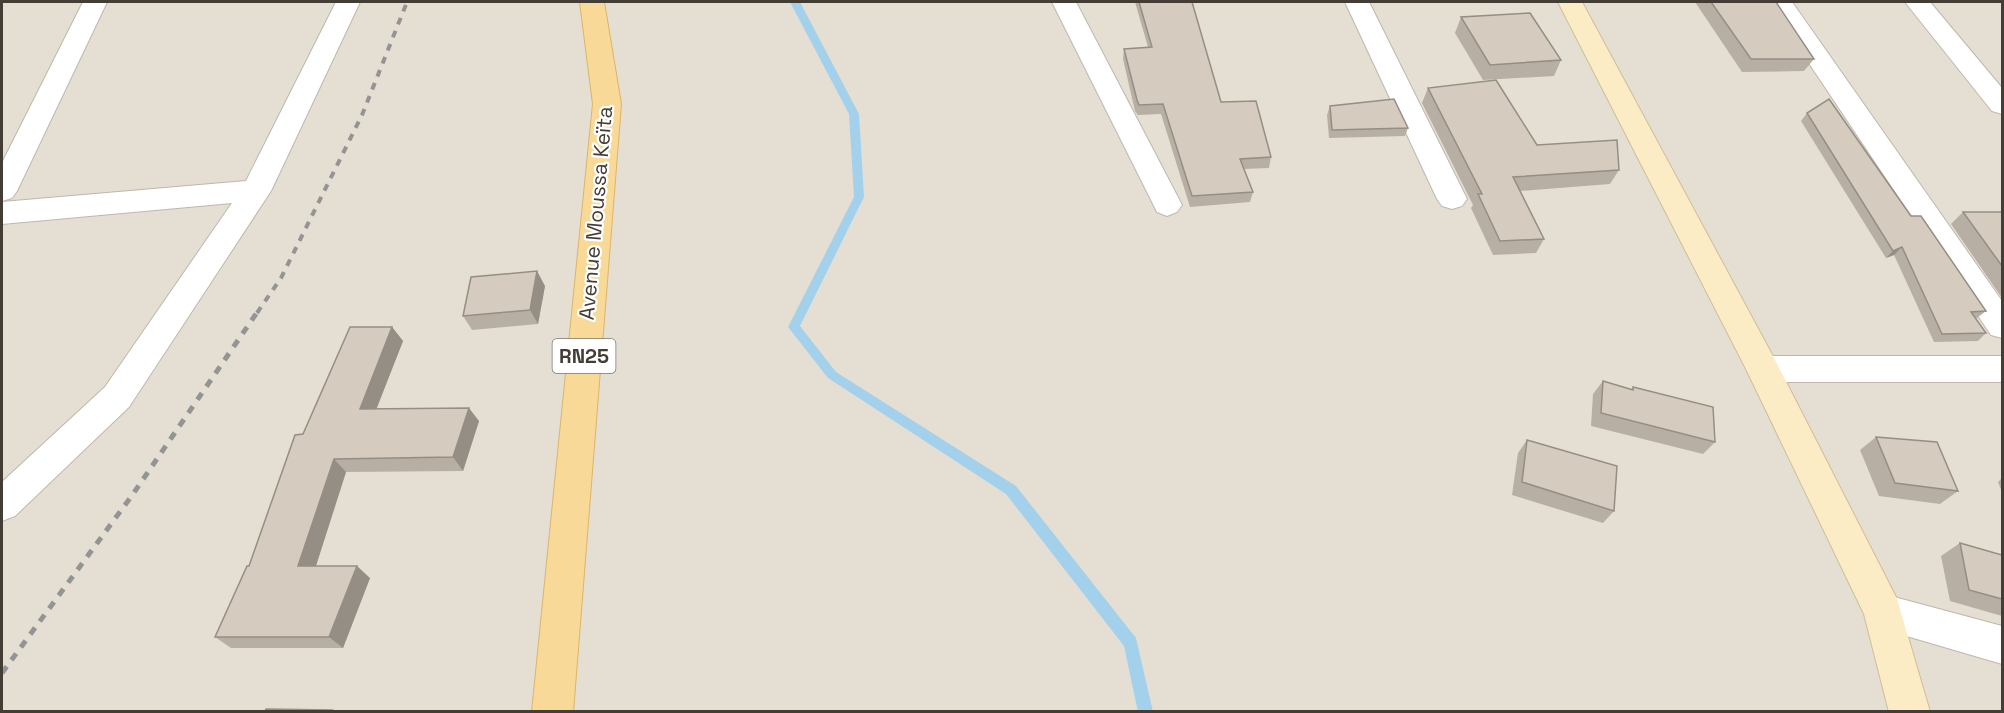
<svg xmlns="http://www.w3.org/2000/svg" width="2004" height="713" viewBox="0 0 2004 713" font-family="'Space Grotesk',sans-serif">
<rect width="100%" height="100%" fill="#f1ede5"/>
<rect fill="#e5dfd3" x="2" y="2" width="2000" height="709"/>
<g fill="none" stroke-linecap="round" stroke-linejoin="round">
<polygon fill="#a3d1eb" fill-rule="evenodd" points="790,2 800,2 859,114 864,197 800,326 836,372 1016,486 1136,638 1153,712 1138,712 1124,646 1006,494 828,378 788,327 854,197 849,114"/>
<g stroke="#bfb7ab" stroke-width="2">
<g id="street">
<polygon points="83,2 107,2 17,191 12,198 2,201 2,163"/>
<polygon points="336,2 360,2 271,191 129,407 15,516 2,521 2,482 105,387 232,203 2,224 2,202 246,181"/>
<polygon points="1052,2 1076,2 1182,205 1177,212 1167,216 1157,212"/>
<polygon points="1345,2 1369,2 1467,199 1462,206 1452,209 1442,206 1437,199"/>
<polygon points="1768,2 1792,2 2002,301 2002,338 1991,335"/>
<polygon points="1905,2 1930,2 2002,88 2002,114 1992,111"/>
<polygon points="1763,356 2002,356 2002,382 1763,382 1751,378 1746,369 1751,360"/>
<polygon points="1883,594 2002,626 2002,664 1869,625 1864,612 1869,599"/>
</g>
</g>
<g stroke="#cfbe97" stroke-width="2">
<polygon id="secondary" points="1558,2 1582,2 1775,360 1897,599 1930,712 1889,712 1864,614 1746,369"/>
</g>
<g stroke="#dcb568" stroke-width="2">
<polygon id="primary" points="580,2 604,2 621,104 573,712 532,712 593,104"/>
</g>
<use href="#street" fill="#fff" fill-rule="evenodd"/>
<use href="#secondary" fill="#fbecc5" fill-rule="evenodd"/>
<use href="#primary" fill="#f8d997" fill-rule="evenodd"/>
<polyline stroke="#949494" stroke-width="4" stroke-dasharray="7 7" stroke-linecap="butt" points="257,313 281,278 362,115 407,2"/>
<polyline stroke="#949494" stroke-width="5" stroke-dasharray="8 8" stroke-linecap="butt" points="2,673 133,494 258,311"/>
</g>
<g fill="#b7afa3">
<polygon points="1135,2 1192,2 1221,102 1271,157 1269,168 1244,169 1253,192 1250,202 1190,207 1161,114 1138,115 1135,111 1123,59 1124,49 1148,47"/>
<polygon points="1695,2 1776,2 1814,59 1804,71 1742,72"/>
<polygon points="1461,17 1561,60 1554,76 1483,80 1455,33"/>
<polygon points="1428,88 1537,145 1619,170 1610,184 1520,191 1544,239 1536,253 1493,255 1471,208 1473,205 1422,103"/>
<polygon points="1330,106 1408,128 1405,136 1329,138 1327,115"/>
<polygon points="1807,113 1911,216 1986,311 1977,318 1976,319 1986,333 1978,341 1934,342 1894,255 1886,258 1801,121"/>
<polygon points="1963,212 2002,212 2002,298 1951,224"/>
<polygon points="545,286 538,324 472,330 463,316"/>
<polygon points="392,327 403,341 376,409 479,421 463,471 346,472 316,566 370,578 343,648 231,648 215,637 249,566"/>
<polygon points="1603,381 1632,389 1633,387 1715,442 1703,454 1591,426 1593,394"/>
<polygon points="1876,437 1958,491 1940,504 1879,496 1860,450"/>
<polygon points="1527,440 1614,511 1603,523 1512,495 1518,453"/>
<polygon points="2002,478 2002,492 1998,482"/>
<polygon points="1960,543 2002,555 2002,616 1950,601 1941,556"/>
</g>
<g fill="#958e85">
<polygon points="1902,247 1894,255 1886,258 1893,251"/>
<polygon points="537,271 545,286 538,324 530,310"/>
<polygon points="392,327 403,341 371,423 360,409"/>
<polygon points="469,408 479,421 463,471 453,457"/>
<polygon points="334,459 346,472 312,578 298,566"/>
<polygon points="357,566 370,578 343,648 329,637"/>
</g>
<g fill="#d5cbbe" stroke="#958e85" stroke-width="1.5">
<polygon points="1139,2 1192,2 1221,102 1256,101 1271,157 1240,159 1253,192 1192,196 1163,104 1139,105 1137,100 1124,49 1152,47"/>
<polygon points="1711,2 1776,2 1814,59 1751,59"/>
<polygon points="1530,13 1561,60 1490,65 1461,17"/>
<polygon points="1496,80 1537,145 1617,140 1619,170 1513,177 1544,239 1500,241 1478,194 1482,194 1428,88"/>
<polygon points="1394,99 1408,128 1332,130 1330,106"/>
<polygon points="1829,99 1911,216 1921,216 1986,311 1971,312 1986,333 1942,334 1902,247 1893,251 1807,113"/>
<polygon points="1963,212 2002,212 2002,266"/>
<polygon points="537,271 530,310 463,316 471,277"/>
<polygon points="350,327 392,327 360,409 469,408 453,457 334,459 298,566 357,566 329,637 215,637 247,566 249,566 295,435 303,434"/>
<polygon points="1603,381 1633,390 1633,387 1713,407 1715,442 1601,413"/>
<polygon points="1876,437 1937,442 1958,491 1895,483"/>
<polygon points="1527,440 1617,466 1614,511 1522,482"/>
<polygon points="1960,543 2002,555 2002,599 1969,590"/>
<polygon points="266,709 332,710 331,711 265,711"/>
</g>
<g text-anchor="middle" stroke-width="4.5" stroke-linejoin="round" paint-order="stroke">
<rect fill="#fff" stroke="#7b7772" stroke-width="1.5" x="552.5" y="339" width="63" height="34" rx="4.5"/>
<g font-size="20" font-weight="bold" fill="#433d35">
<text x="584" y="363">RN25</text>
</g>
<g font-size="21" fill="#433d35" stroke="#fff">
<text transform="translate(596 213) rotate(-85)" y="7">Avenue Moussa Keïta</text>
</g>
</g>
<rect width="2004" height="713" fill="none" stroke="#433d35" stroke-width="6"/>
</svg>
